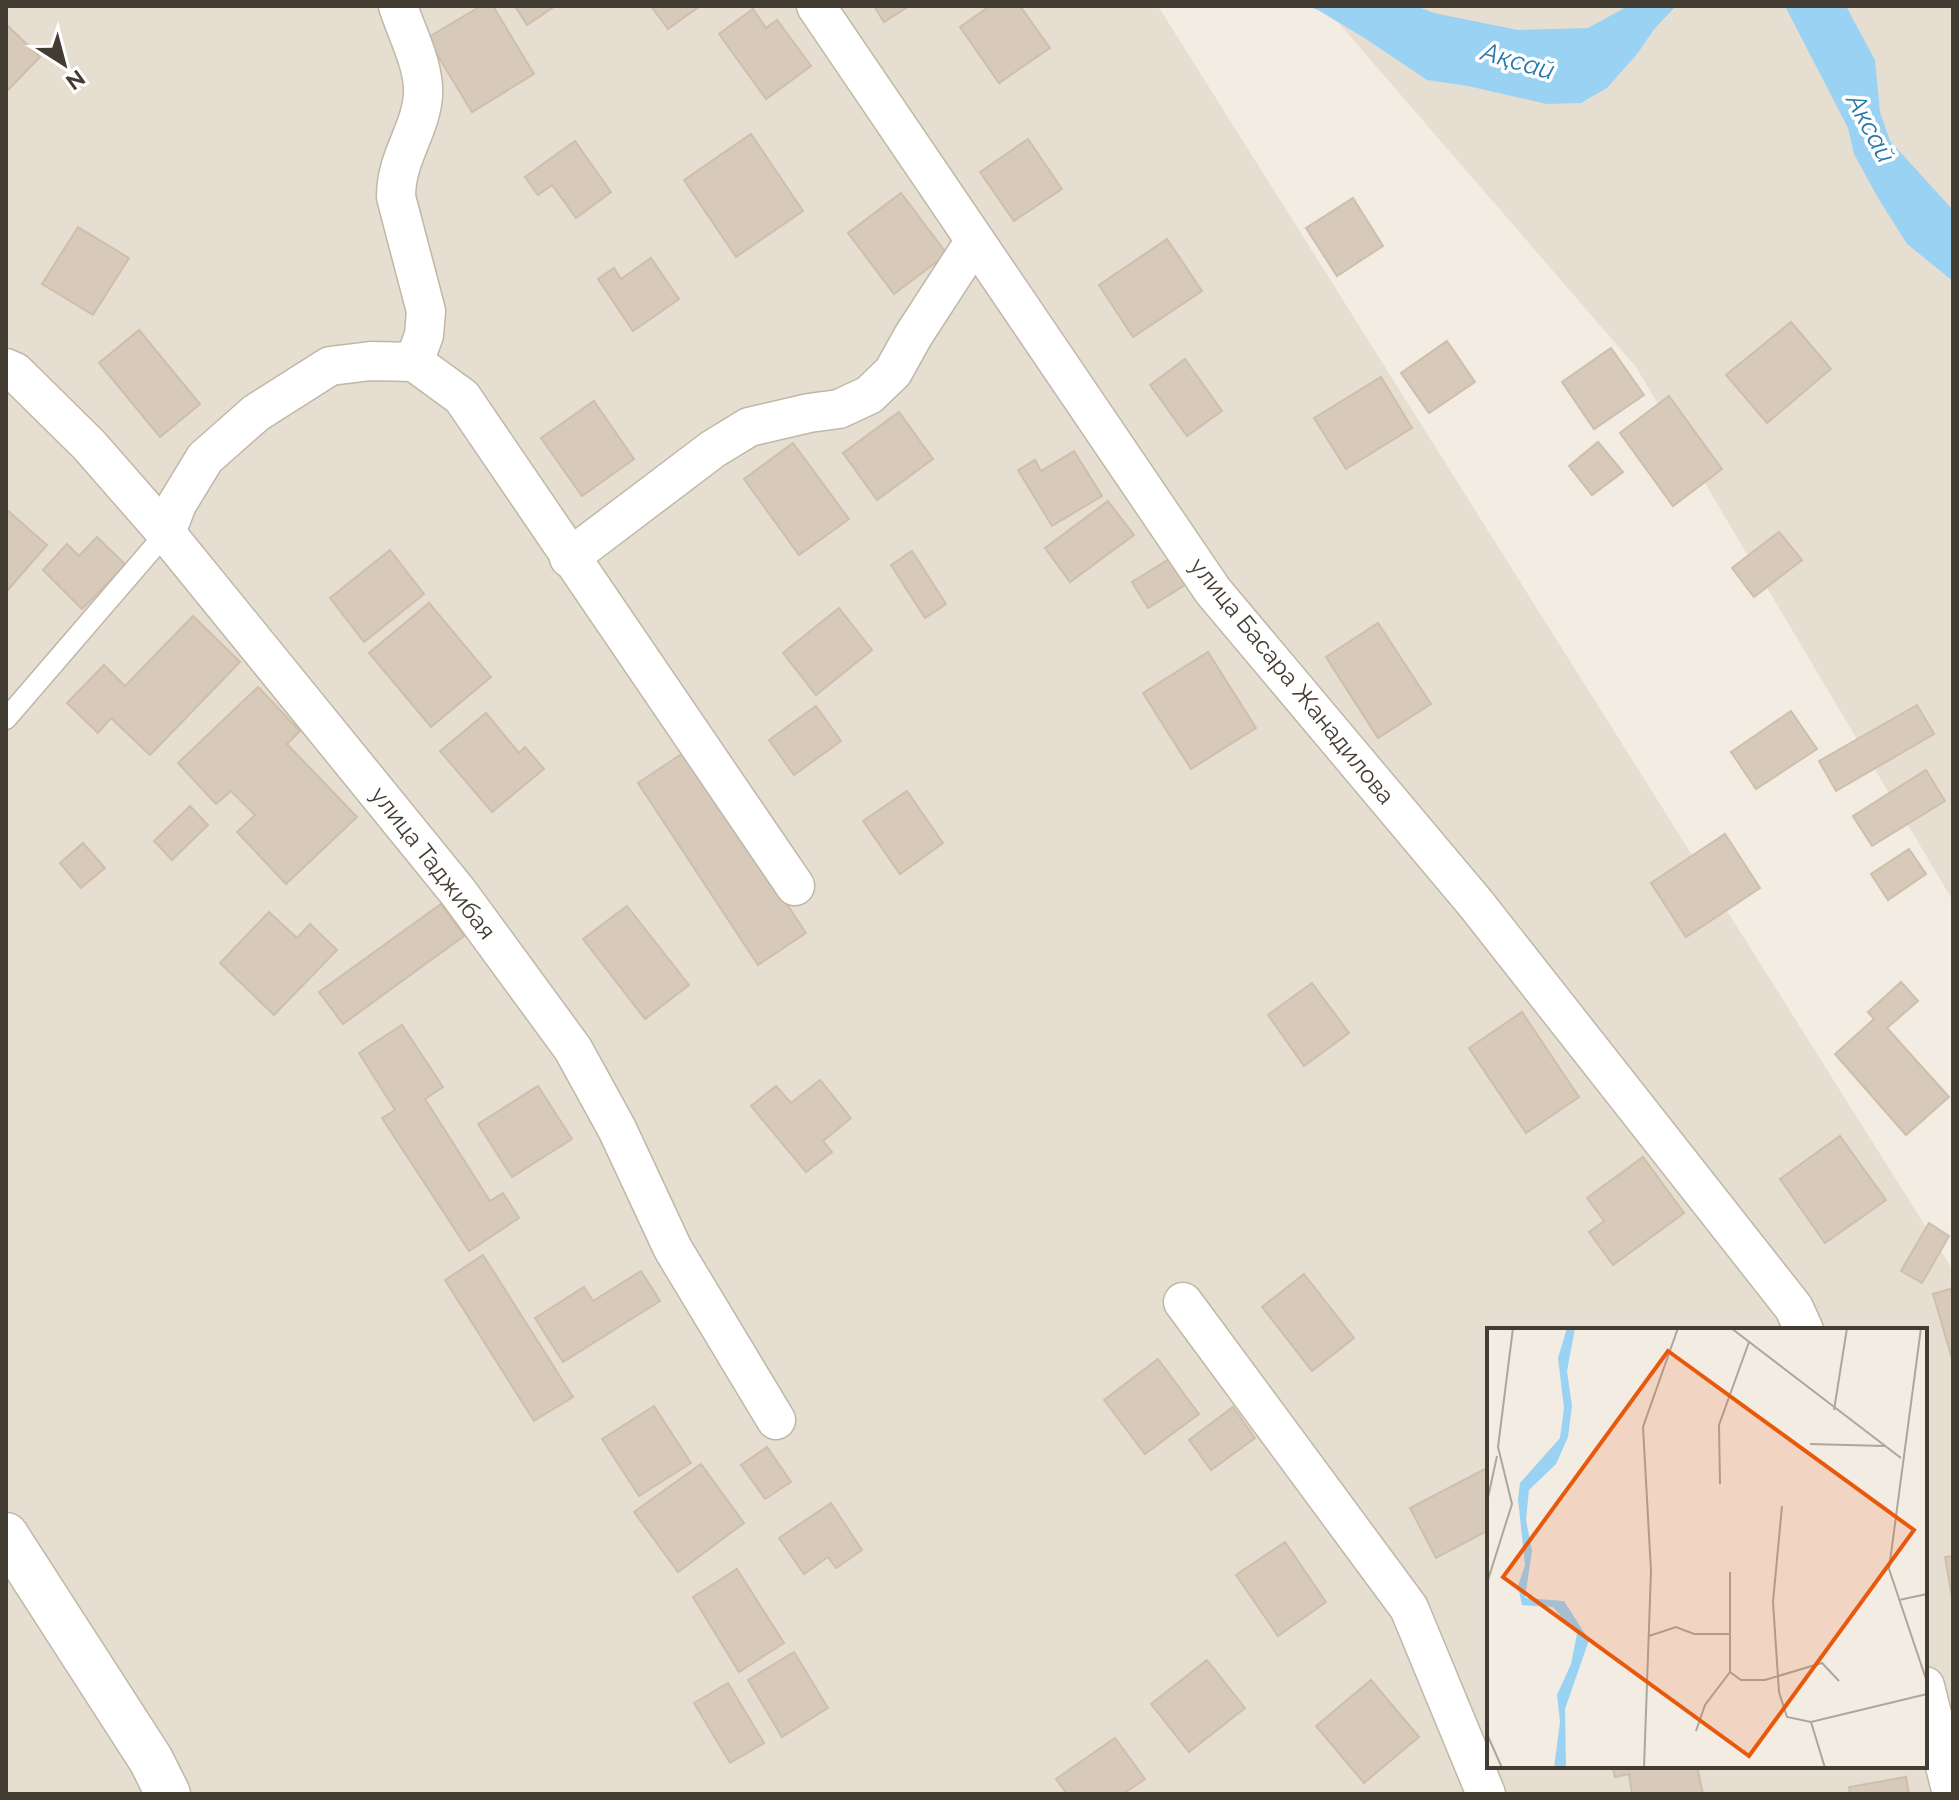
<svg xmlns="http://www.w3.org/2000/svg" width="1959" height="1800" viewBox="0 0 1959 1800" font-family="Raleway,sans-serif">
<rect width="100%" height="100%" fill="#f2ece2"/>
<g fill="#e6ded0" fill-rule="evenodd">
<path d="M6 6H1158L1953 1270V1794H6ZM1489 1330H1925V1766H1489Z"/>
<polygon points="1324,6 1953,6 1953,901 1636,367"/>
</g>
<g fill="#9ad2f3">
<polygon points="1306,6 1416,6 1434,13 1518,30 1588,28 1628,6 1676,6 1655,28 1637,54 1607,88 1581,103 1547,104 1468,86 1427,80 1366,39 1318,10"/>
<polygon points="1785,6 1845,6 1847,8 1875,60 1880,112 1890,141 1953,210 1953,281 1907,244 1878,198 1854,154 1848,128"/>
</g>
<g fill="#d7caba" stroke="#cfbfaa" stroke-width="2">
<polygon points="481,6 493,6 534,74 472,112 427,38"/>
<polygon points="515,6 555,6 527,25"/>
<polygon points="651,6 700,6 668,29"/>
<polygon points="874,6 909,6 884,22"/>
<polygon points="990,6 1020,6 1050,48 999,83 960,27"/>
<polygon points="753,9 766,28 777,20 811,66 766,99 719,34"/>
<polygon points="6,24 40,57 6,92"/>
<polygon points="751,134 803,211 736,257 684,180"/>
<polygon points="1028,139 1062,189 1014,221 980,172"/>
<polygon points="575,141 611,192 576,218 552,185 538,195 525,177"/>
<polygon points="901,193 947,254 894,294 848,233"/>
<polygon points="1353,198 1383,246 1337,276 1306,228"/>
<polygon points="78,227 129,258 93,315 42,284"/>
<polygon points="1167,239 1202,291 1133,337 1099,285"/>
<polygon points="651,258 679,299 633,331 598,279 614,268 621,279"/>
<polygon points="1791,322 1831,369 1767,423 1726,375"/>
<polygon points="139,330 200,404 160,437 99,363"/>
<polygon points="1447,341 1475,382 1429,413 1401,373"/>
<polygon points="1611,348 1644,395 1594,429 1562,382"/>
<polygon points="1185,359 1222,411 1187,436 1150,385"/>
<polygon points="1381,377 1412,428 1346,469 1314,418"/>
<polygon points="1669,396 1722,469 1673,506 1620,433"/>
<polygon points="594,401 634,459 582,496 541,438"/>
<polygon points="899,412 933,459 877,500 843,453"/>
<polygon points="1598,442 1623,472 1592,495 1569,466"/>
<polygon points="793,443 849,519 799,555 744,479"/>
<polygon points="1074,451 1102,496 1052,526 1018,470 1035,460 1041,471"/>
<polygon points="1108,501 1134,535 1070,582 1045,548"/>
<polygon points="6,509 47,545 6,592"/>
<polygon points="1779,532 1802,560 1754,597 1732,568"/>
<polygon points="97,537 126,565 82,609 43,570 67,544 79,556"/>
<polygon points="390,550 424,594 364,642 330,598"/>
<polygon points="912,551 946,604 925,618 891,565"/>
<polygon points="1171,558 1187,584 1148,608 1132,582"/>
<polygon points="429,603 491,677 431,727 369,653"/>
<polygon points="839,608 872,650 816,695 783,653"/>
<polygon points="193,616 240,662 150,755 111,718 98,733 67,703 104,665 125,686"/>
<polygon points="1378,623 1431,704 1378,738 1326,657"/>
<polygon points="1208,652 1256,728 1191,769 1143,693"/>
<polygon points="258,687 300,731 287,744 357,817 286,884 237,832 255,815 231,791 216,804 178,763"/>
<polygon points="1917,705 1934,734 1836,791 1819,761"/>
<polygon points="816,706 841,741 794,775 769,740"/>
<polygon points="1791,711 1817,749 1756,789 1731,752"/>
<polygon points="486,713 519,753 525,747 544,769 492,812 440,751"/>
<polygon points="686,751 806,933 758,965 638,783"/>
<polygon points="1926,770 1945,801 1872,846 1853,816"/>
<polygon points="907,791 943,843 900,874 863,821"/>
<polygon points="190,806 208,825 172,860 154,841"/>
<polygon points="1725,834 1760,888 1686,937 1651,883"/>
<polygon points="83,843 105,868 81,888 60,863"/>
<polygon points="1909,849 1926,874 1888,900 1871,874"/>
<polygon points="441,904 464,936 343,1024 319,992"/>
<polygon points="627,906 689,985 645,1019 583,939"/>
<polygon points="269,912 297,938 310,924 337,950 274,1015 220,963"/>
<polygon points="1901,982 1918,1001 1887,1028 1949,1097 1906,1135 1835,1054 1874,1019 1868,1012"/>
<polygon points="1312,983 1349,1033 1304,1066 1268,1015"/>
<polygon points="1522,1012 1579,1097 1526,1133 1469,1048"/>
<polygon points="402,1025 443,1087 425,1099 490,1201 503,1193 519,1218 469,1251 382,1118 395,1110 359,1053"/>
<polygon points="820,1080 851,1118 823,1141 832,1152 806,1172 751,1106 776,1086 791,1103"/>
<polygon points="538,1086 572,1139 512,1177 478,1124"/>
<polygon points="1840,1136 1886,1200 1825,1243 1780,1179"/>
<polygon points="1643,1157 1684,1213 1613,1265 1589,1232 1604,1221 1587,1198"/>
<polygon points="1929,1223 1949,1236 1922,1283 1901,1271"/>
<polygon points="483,1255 573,1397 534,1421 445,1280"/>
<polygon points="641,1271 660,1301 563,1362 535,1318 584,1287 593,1301"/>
<polygon points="1304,1274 1354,1338 1312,1371 1262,1307"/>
<polygon points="1953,1288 1953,1354 1951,1355 1933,1294"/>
<polygon points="1158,1359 1199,1414 1145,1454 1104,1400"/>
<polygon points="654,1406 691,1463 639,1496 602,1439"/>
<polygon points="1233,1407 1255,1438 1211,1470 1189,1440"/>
<polygon points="767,1447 791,1482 765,1499 741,1465"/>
<polygon points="701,1464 744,1523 678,1572 634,1512"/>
<polygon points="1489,1467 1489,1530 1436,1558 1410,1508"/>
<polygon points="831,1503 862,1550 836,1568 828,1557 804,1574 779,1538"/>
<polygon points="1285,1542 1326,1602 1278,1636 1236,1575"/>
<polygon points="1953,1556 1953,1597 1952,1597 1945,1557"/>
<polygon points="737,1569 784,1643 739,1672 693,1597"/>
<polygon points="794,1652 828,1708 782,1737 748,1680"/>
<polygon points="1207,1660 1245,1708 1189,1752 1151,1704"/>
<polygon points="1371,1680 1419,1737 1364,1783 1316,1726"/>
<polygon points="728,1683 764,1743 730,1763 694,1703"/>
<polygon points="1115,1738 1145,1779 1123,1794 1067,1794 1056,1779"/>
<polygon points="1612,1766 1697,1766 1703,1794 1632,1794 1629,1774 1615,1777"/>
<polygon points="1906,1777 1909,1794 1850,1794 1849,1787"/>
</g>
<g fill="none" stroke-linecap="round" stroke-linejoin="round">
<g stroke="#c0b7a7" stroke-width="23">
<polyline id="service" points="6,719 166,533"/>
</g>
<g stroke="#c0b7a7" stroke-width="41">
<g id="minor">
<path d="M398 6C407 34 425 66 423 96 420 132 396 157 396 197L426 311 424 335 414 362"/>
<polyline points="816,6 1213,591 1476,904 1794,1308 1804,1330"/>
<polyline points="6,368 15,372 89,445 166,533 458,892 573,1049 617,1129 673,1249 776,1420"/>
<polyline points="166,533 177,504 205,458 256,413 330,366 371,361 414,362 462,397 795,886"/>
<polyline points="569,558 713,449 749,427 809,413 839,409 869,395 893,372 913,336 974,242"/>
<polyline points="1183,1302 1409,1608 1486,1794"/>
<polyline points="1925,1686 1952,1794"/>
</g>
</g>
<g stroke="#c0b7a7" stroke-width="47">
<polyline id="tertiary" points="6,1535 151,1760 168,1794"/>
</g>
<use href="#service" stroke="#fff" stroke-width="20"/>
<use href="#minor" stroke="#fff" stroke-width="38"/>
<use href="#tertiary" stroke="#fff" stroke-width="44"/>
</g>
<g text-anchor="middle" stroke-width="7" stroke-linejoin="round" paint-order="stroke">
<g font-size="24" fill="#433c32" stroke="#fff">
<text transform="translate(1292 681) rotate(51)" y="8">улица Басара Жанадилова</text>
<text transform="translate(433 863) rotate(52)" y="8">улица Таджибая</text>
</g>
<g font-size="26" font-style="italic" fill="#2779ab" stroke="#fff">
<text transform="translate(1518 61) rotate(16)" y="9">Ақсай</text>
<text transform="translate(1871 128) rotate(62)" y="9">Аксай</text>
</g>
</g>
<g transform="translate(1487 1328)">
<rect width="440" height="440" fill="#f2ece2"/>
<path d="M80 0H88L80 43 85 78 81 109 69 136 42 162 39 192 45 223 38 270 77 273 102 312 78 381 79 440H67L73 394 70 367 84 336 90 306 66 279 35 277 31 258 38 237 31 171 33 155 73 110 77 80 71 30Z" fill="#9ad2f3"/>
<path fill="none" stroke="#aca69c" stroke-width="2" d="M244 0 414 130M434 0 402 241 440 354M347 82 360 0M323 116 398 118M233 156 232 97 262 14M0 174 10 128M295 178 286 274 292 364 300 389 324 394 440 366M243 244V344L254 352H278L335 335 352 353M0 255 25 176 11 119 26 0M412 272 440 266M162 308 189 299 207 306H242M324 394 338 440M209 403 218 377 243 344M0 406 15 440M157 440 164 243 156 99 191 0"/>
<path fill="#e8590c" fill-opacity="0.15" stroke="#e8590c" stroke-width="4" d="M181 23 427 202 262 428 16 249Z"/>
<rect width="440" height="440" fill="none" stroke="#433c32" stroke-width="4"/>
</g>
<rect width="1959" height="1800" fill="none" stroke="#433c32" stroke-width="16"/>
<g transform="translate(64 64) rotate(144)" stroke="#ffffff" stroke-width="6" paint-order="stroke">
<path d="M0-6L14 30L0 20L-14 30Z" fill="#433c32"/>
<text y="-12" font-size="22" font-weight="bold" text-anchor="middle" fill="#433c32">N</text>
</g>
</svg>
